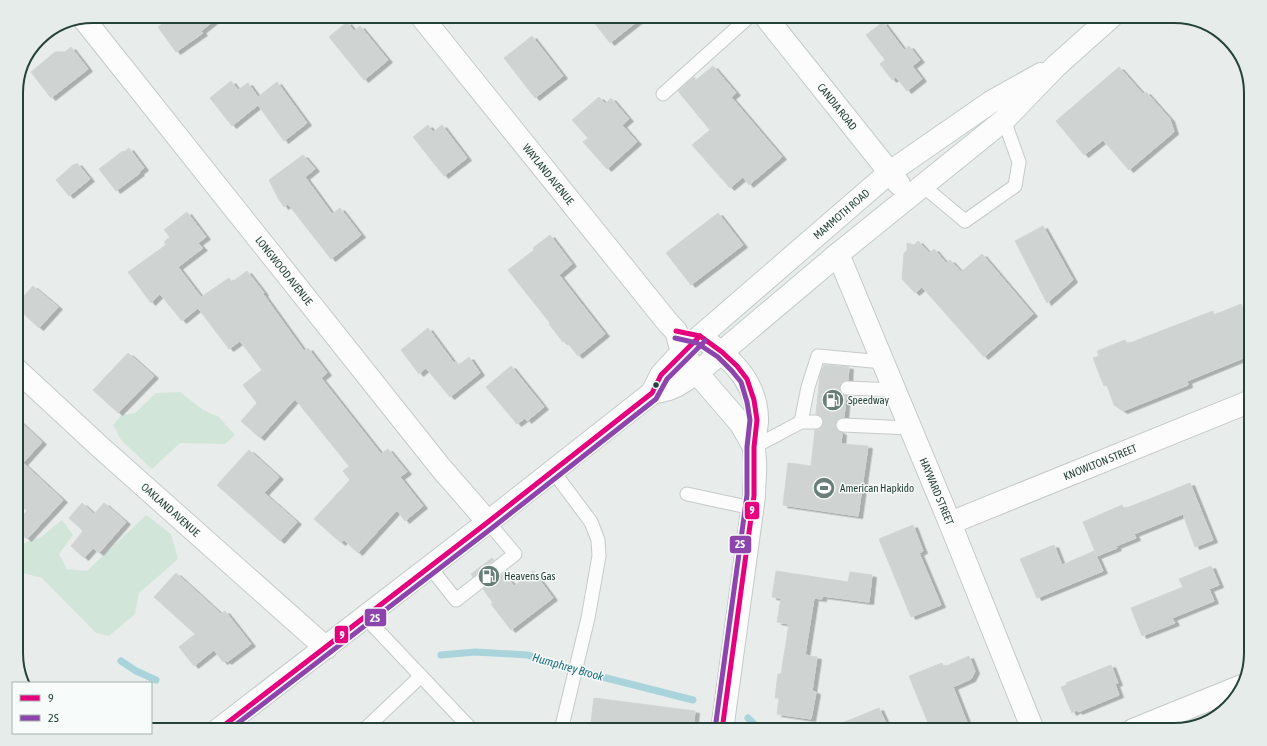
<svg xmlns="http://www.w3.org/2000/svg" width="1267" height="746" viewBox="0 0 1267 746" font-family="'Asap Condensed',sans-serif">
<defs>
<filter id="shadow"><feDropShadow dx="4.5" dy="2.5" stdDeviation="0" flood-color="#0004"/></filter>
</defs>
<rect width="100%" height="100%" fill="#e8edeb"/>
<g fill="#d1e6d8">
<polygon points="180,392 203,410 219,417 235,435 225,444 180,443 152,469 121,440 113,425 122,415 135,413 156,393"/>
<polygon points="146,515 171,534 178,559 139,593 135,614 109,636 96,633 42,578 23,573 16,577 16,546 41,537 62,520 73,535 59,554 67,569 87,571"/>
</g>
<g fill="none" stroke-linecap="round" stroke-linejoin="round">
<g stroke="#a9d4db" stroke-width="7">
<polyline points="441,655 475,652 528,655 559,666 693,700"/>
<polyline points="121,661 136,671 156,680"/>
<polyline points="748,718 760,730"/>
</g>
</g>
<g fill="#cfd4d2" stroke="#d1d6d4" filter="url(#shadow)">
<polygon points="173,16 220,16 201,31 203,33 176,52 158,27"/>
<polygon points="589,16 644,16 610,43"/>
<polygon points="347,22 354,31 360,26 388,60 364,80 329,37"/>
<polygon points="883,22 904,50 909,46 920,60 912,66 922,79 907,91 896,77 892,80 880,64 885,60 866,35"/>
<polygon points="532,36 563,76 535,98 504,58"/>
<polygon points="71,47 88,69 51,98 31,72 55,52 65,52"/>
<polygon points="713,66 736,93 731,97 782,157 749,185 743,177 730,188 692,145 710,130 678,91 694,77 696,80"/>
<polygon points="1119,67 1143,94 1146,92 1170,119 1174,132 1129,170 1103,140 1084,155 1056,121"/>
<polygon points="231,81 238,90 248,83 258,97 277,82 307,123 284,141 258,105 232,126 210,98"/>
<polygon points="599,97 605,104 611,98 629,119 622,125 637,142 607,169 583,142 588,138 572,120"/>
<polygon points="428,125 433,132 442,125 467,158 444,176 413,137"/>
<polygon points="129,148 144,168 139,172 140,173 116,191 99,169 123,151 124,152"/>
<polygon points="303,155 315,169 305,177 332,214 340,208 361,235 331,259 288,204 284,207 278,198 269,180"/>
<polygon points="77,163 90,179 69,196 56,180 74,164 75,165"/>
<polygon points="187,212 206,237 198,243 203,248 178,267 201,297 229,278 232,282 247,271 264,293 263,294 304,351 308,348 327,373 321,378 381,454 388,449 407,472 400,477 423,506 405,521 397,510 358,553 344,540 341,543 314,519 350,480 343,471 349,466 295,399 260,438 241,421 257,403 243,385 262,370 240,341 229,349 198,308 182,321 160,294 151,303 128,272 166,245 164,242 170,237 164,230"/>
<polygon points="718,213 743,245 691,285 666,253"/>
<polygon points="1043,226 1073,280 1047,303 1015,241"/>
<polygon points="550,235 572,264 559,275 605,334 578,356 565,340 563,342 549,324 550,323 508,270 534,250 533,248"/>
<polygon points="918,241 929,253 934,249 946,263 950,260 961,272 982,254 1033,314 984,357 922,287 915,293 902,279 904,253 907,251 907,243 914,245"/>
<polygon points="33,286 58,307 39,328 16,307 16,305"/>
<polygon points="1241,304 1249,324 1243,326 1251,346 1251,355 1187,381 1188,385 1123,411 1114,405 1107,385 1104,386 1093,358 1099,356 1097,351 1125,340 1127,344 1213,311 1214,315"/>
<polygon points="428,328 454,363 456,361 459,365 469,357 480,373 450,397 426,368 419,374 401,350"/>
<polygon points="128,353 154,376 118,413 93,390"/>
<polygon points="824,365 849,367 848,380 843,381 839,387 840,392 846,396 844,417 839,418 835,424 836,429 842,433 841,444 868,446 858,516 783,505 788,463 811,466 815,430 820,429 823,426 823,418 820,415 816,414 820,375"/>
<polygon points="511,366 544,407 527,421 525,418 517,424 486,387"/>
<polygon points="16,418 42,442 23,463 63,500 27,539 16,529 16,523 27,511 16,500"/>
<polygon points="249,450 279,477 264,493 297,522 280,541 217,485"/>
<polygon points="1190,483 1213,540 1195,547 1183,514 1134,534 1136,538 1116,546 1117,548 1097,556 1083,522 1122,505 1124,509"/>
<polygon points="82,503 94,514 104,503 126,522 99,553 93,548 84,558 71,546 83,531 69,518"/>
<polygon points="913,525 923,551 919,553 941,605 911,617 879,539"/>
<polygon points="1054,545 1062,565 1094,551 1103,571 1037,598 1020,559"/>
<polygon points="492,558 494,560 473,577 471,574"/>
<polygon points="1211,566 1219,585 1209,589 1214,601 1172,618 1175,623 1142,636 1131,608 1183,587 1179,579"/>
<polygon points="533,571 553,598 511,630 491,604 493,603 483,589 504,573 514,586"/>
<polygon points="776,571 848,582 850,572 872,575 869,602 822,596 822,599 814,598 805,655 817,657 812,691 816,692 811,719 777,714 779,698 775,698 778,674 781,674 789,624 777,622 781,598 772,597"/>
<polygon points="176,573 221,614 225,611 251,644 227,662 226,660 223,662 214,650 194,666 179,647 195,634 154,597"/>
<polygon points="969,656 975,671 971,679 953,687 970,730 931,730 909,676 942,663 944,667"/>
<polygon points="1111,665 1118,683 1115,684 1119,695 1078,712 1077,710 1072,713 1061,687 1067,685 1066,683"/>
<polygon points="594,698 695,711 693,730 590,730"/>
<polygon points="879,708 889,730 834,730 847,724 842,723"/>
</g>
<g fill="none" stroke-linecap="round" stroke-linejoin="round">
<g stroke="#c5cac8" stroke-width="15">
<g id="service">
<polyline points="663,94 750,16"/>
<polyline points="923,186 965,221 1015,186 1019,162 1004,120"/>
<polyline points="847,388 895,390"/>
<polyline points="801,422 808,387 818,356 883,362"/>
<polyline points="843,425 910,428"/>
<polyline points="754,447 801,422 816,422"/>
<polyline points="553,471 591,522 598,540 599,556 588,618 562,726 562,730"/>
<polyline points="687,494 752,508"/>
<polyline points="430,567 456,600 515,554 488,522"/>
<polyline points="365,617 472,730"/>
<polyline points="364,730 421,676"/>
</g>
</g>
<g stroke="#c5cac8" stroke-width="24">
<g id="minor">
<path id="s1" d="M421 16 669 324 676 331 682 352"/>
<path id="s2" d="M83 18 441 468 488 522"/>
<path id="s3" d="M838 254 950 523 1033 730"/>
<path id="s4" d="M16 369 99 446 326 648"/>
<path id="s5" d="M950 523 1251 401"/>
<polyline points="1133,730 1242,686"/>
</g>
</g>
<g stroke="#c3cbc8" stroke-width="24">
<g id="secondary">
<path id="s6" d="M765 16 899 184"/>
<path d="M710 344C737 363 758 387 757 422 756 430 755 438 754 446 754 455 756 463 755 471 755 479 754 487 754 496L722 730"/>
<polyline points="689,361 697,373 741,424 754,447"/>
<path id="s7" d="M652 393 661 375 682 352 890 172 991 102 1041 74"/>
<polyline points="218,730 488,522 652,393 669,389 676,386 697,373 722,352 838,254 1004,120 1056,66 1112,16"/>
</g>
</g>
<use href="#service" stroke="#fcfcfc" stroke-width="13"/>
<use href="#minor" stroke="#fcfcfc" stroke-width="22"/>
<use href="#secondary" stroke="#fcfcfc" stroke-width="22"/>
<g stroke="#f7fbf9" stroke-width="8">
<g id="bus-1">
<polyline points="676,331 700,336 722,352 737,366 747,379 754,400 757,420 754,447 754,496 722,730"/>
<polyline points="218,730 488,522 652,393 661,375 700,336"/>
</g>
</g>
<g stroke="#f7fbf9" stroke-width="8">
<g id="bus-2">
<polyline points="675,338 697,343 718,357 732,371 741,382 747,402 750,420 747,447 747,495 715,729"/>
<polyline points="229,730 492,528 656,399 667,379 705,341"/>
</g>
</g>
<use href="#bus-1" stroke="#e5007d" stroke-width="5"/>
<use href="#bus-2" stroke="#8e44ad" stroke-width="5"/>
</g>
<defs>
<g id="fuel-disc" transform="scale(1.15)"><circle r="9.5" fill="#697e78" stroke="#f7fbf9"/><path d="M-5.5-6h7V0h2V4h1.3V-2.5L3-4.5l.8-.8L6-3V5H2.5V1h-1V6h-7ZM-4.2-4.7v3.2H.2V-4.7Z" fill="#fff"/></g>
<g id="stadium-disc" transform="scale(1.15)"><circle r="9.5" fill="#697e78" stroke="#f7fbf9"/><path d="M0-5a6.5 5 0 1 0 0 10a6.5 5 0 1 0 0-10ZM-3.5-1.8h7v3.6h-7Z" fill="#fff"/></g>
</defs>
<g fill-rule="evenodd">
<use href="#fuel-disc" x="833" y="400"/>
<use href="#stadium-disc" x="824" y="488"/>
<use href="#fuel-disc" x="489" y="576"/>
</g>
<circle fill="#24423a" stroke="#f7fbf9" stroke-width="1.5" cx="656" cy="385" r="3.5"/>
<g text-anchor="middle" stroke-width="3" stroke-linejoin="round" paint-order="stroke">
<g font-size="11" fill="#24423a" stroke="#f7fbf9">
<text dy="4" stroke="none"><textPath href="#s6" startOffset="116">CANDIA ROAD</textPath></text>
<text dy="4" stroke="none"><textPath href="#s1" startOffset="203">WAYLAND AVENUE</textPath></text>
<text dy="4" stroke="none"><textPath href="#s7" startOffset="262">MAMMOTH ROAD</textPath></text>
<text dy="4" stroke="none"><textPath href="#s2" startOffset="323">LONGWOOD AVENUE</textPath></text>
<text dy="4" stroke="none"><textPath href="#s5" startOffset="162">KNOWLTON STREET</textPath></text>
<text dy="4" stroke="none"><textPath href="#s3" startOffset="257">HAYWARD STREET</textPath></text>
<text dy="4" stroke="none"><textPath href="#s4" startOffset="209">OAKLAND AVENUE</textPath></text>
</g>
<g font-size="11" fill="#24423a" stroke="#f7fbf9" text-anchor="start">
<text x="848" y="404">Speedway</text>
<text x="840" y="492">American Hapkido</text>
<text x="504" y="580">Heavens Gas</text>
</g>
<g font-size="12" font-style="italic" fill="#1c6f80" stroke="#f7fbf9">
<text transform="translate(568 667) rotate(16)" y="4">Humphrey Brook</text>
</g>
</g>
<path d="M0 0H1267V746H0ZM93 23H1174A70 70 0 0 1 1244 93V653A70 70 0 0 1 1174 723H93A70 70 0 0 1 23 653V93A70 70 0 0 1 93 23Z" fill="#e6ecea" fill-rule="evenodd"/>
<path fill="none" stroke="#24423a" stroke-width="2" d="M93 23H1174A70 70 0 0 1 1244 93V653A70 70 0 0 1 1174 723H93A70 70 0 0 1 23 653V93A70 70 0 0 1 93 23Z"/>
<g stroke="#f7fbf9" stroke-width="1.5">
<rect x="744" y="501" width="16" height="19" rx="4" fill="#e5007d"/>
<rect x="729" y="535" width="23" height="19" rx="4" fill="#8e44ad"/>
<rect x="364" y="608" width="23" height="19" rx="4" fill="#8e44ad"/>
<rect x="334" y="625" width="15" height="19" rx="4" fill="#e5007d"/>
</g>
<g font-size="11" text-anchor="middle" font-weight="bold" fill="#fff">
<text x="752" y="514">9</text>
<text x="740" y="548">2S</text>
<text x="375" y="622">2S</text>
<text x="342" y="639">9</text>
</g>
<rect x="12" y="682" width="140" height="52" fill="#f7fbf9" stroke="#a3b1ad"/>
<rect x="20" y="695" width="20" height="6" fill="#e5007d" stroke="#a3b1ad"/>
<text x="48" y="702" font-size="12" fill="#24423a">9</text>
<rect x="20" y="715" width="20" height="6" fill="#8e44ad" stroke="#a3b1ad"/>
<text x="48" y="722" font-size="12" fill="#24423a">2S</text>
</svg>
